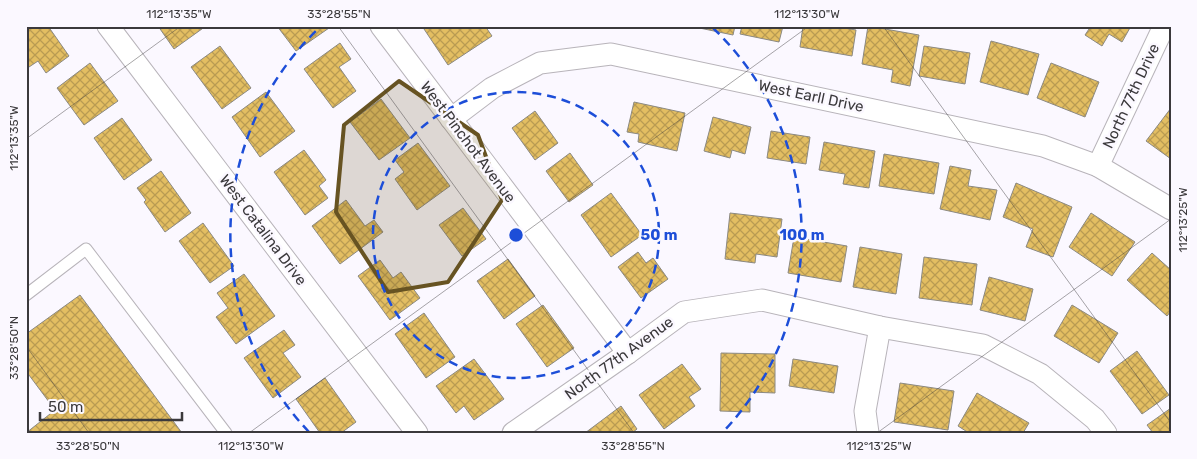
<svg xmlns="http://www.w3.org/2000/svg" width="1197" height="459" viewBox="0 0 1197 459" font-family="Rubik,sans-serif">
<defs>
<pattern id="building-cross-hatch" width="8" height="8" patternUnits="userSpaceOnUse" patternTransform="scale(1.25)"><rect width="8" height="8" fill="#e3be62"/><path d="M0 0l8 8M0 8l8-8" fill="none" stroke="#b99b52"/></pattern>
</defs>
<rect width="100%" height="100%" fill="#fbf8ff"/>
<g fill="url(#building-cross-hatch)" stroke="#8b8982">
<polygon points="32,26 48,26 69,56 46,73 38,61 26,69 26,30"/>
<polygon points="158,26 206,26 174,49"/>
<polygon points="277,26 328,26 329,28 296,51"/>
<polygon points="422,26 485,26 492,36 448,65"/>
<polygon points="690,26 735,26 733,35"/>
<polygon points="742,26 783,26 779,42 740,34"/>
<polygon points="803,26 832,26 856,30 852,56 800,47"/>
<polygon points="868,26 919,35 910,86 891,82 893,70 862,64"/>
<polygon points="1091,26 1131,26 1122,42 1109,34 1102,46 1085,35"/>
<polygon points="991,41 1039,54 1028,95 980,82"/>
<polygon points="340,43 351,59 339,67 356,91 333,108 304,69"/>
<polygon points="220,46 251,88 222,109 191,67"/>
<polygon points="924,46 970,53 965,84 919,76"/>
<polygon points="90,63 118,101 84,125 57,88"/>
<polygon points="1051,63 1099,82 1085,117 1037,98"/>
<polygon points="266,92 295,131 260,157 232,117"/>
<polygon points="381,99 410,138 379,160 350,122"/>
<polygon points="634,102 685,113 677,151 638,142 639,134 627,132"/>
<polygon points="1171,108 1171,159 1146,141"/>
<polygon points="535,111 558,143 535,160 512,128"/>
<polygon points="713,117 751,127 745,154 732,150 730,158 704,151"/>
<polygon points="122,118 152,160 124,180 94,138"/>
<polygon points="771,131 810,137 806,164 767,158"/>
<polygon points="824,142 875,151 869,188 843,184 845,174 819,170"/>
<polygon points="418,143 450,186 417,210 395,179 404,172 395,160"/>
<polygon points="304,150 326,180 319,186 328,198 305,215 274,172"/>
<polygon points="570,153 593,185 569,202 546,171"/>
<polygon points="884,154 939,163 934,194 879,186"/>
<polygon points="950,166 971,170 968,186 997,190 990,220 940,209"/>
<polygon points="161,171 191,213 165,232 144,202 146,200 137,188"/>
<polygon points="1016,183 1072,207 1053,257 1026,247 1033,229 1003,217"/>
<polygon points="611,193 642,235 611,257 581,215"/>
<polygon points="346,200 365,226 374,220 383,232 340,264 312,226"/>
<polygon points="463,208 486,239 462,256 439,225"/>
<polygon points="730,213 782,219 777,257 756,254 755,263 725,259"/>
<polygon points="1091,213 1135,242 1112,276 1069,247"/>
<polygon points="203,223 234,266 210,283 179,241"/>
<polygon points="794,237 847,246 841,282 788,273"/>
<polygon points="860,247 902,254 896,294 853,287"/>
<polygon points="638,252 646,263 653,258 668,279 641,298 618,267"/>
<polygon points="1152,253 1171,270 1171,311 1167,316 1127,280"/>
<polygon points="924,257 977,264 972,305 919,298"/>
<polygon points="508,259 535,296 504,319 477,281"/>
<polygon points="380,260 393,278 401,272 420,298 390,320 358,276"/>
<polygon points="244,274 275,316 236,344 216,317 228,308 217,293"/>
<polygon points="989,277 1033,289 1025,321 980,310"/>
<polygon points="80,295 182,433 26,433 55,410 26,371 26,334"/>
<polygon points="543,305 574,348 547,367 516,324"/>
<polygon points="1072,305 1118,333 1099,363 1054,336"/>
<polygon points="424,313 455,357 426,378 395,334"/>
<polygon points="284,330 295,345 283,353 301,377 273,398 244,358"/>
<polygon points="1137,351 1169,395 1142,414 1110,371"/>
<polygon points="721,353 775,354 775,393 750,392 750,412 720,411"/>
<polygon points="474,359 504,399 474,420 464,406 456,413 436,386"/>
<polygon points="793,359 838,366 834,393 789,386"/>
<polygon points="682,364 701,389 689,397 695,406 664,429 639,395"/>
<polygon points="325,378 356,422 341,433 320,433 296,399"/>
<polygon points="900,383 954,391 948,430 894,422"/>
<polygon points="977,393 1029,423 1023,433 969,433 958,426"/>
<polygon points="621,406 637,429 632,433 585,433"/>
<polygon points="1171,408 1171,433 1153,433 1147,425"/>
</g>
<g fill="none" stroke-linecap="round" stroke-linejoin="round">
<g stroke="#b8b4ba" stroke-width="13">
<polyline id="service" points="26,295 86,249 226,433"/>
</g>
<g stroke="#b8b4ba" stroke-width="23">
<g id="minor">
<polyline points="108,26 417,433"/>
<polyline points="381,26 628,353"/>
<polyline points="451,119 492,88 540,63 611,54 1043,146 1098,166 1171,209"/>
<polyline points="1098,166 1164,26"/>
<polyline points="513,433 628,353 684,312 762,300 880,327 983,345 1040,374 1095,419 1106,433"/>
<polyline points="868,433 865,411 880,327"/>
</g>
</g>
<use href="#service" stroke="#fff" stroke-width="11"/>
<use href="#minor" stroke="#fff" stroke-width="21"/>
</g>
<path fill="#675322" fill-opacity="0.2" stroke="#675322" stroke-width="4" stroke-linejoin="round" d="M399 81 478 135 502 200 448 282 388 292 336 212 344 125Z"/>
<path fill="none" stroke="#3b393c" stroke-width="1" stroke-opacity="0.45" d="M338 26 634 433M883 26 1171 423M26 139 181 26M26 346 89 433M249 433 809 26M877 433 1171 219"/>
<g fill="none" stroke="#1d4ed8" stroke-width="2.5" stroke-dasharray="9 6">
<circle cx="516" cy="235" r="143"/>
<path d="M309 432A286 286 0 0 1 319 28M713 28A286 286 0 0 1 723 432"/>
</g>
<g text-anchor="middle" stroke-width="5" stroke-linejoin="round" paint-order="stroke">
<g font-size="15" fill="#3b393c" stroke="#fbf8ff">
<text transform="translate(811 96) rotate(12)" y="5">West Earll Drive</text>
<text transform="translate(1131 96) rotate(-65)" y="5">North 77th Drive</text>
<text transform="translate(468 142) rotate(53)" y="5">West Pinchot Avenue</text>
<text transform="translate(263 230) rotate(53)" y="5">West Catalina Drive</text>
<text transform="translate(619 358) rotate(-36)" y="5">North 77th Avenue</text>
</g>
</g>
<circle cx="516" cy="235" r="8" fill="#1d4ed8" stroke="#fbf8ff" stroke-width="2.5"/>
<g font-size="15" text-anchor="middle" font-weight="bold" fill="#1d4ed8" stroke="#fbf8ff" stroke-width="5" stroke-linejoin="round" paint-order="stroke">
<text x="659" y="240">50 m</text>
<text x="802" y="240">100 m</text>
</g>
<rect width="1197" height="459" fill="none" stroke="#fbf8ff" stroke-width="55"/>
<path d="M40 412v8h142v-8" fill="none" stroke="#3b393c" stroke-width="2.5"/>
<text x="48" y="412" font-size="15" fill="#3b393c" stroke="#fbf8ff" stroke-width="4" paint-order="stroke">50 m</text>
<rect x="28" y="28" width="1142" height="404" fill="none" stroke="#3b393c" stroke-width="2"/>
<g font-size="12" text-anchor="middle" fill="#3b393c">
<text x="179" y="18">112°13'35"W</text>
<text x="339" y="18">33°28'55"N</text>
<text x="807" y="18">112°13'30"W</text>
<text transform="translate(14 138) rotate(-90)" y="4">112°13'35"W</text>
<text transform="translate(1183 220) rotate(-90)" y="4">112°13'25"W</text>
<text transform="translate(14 348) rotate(-90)" y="4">33°28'50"N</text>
<text x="88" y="450">33°28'50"N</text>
<text x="251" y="450">112°13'30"W</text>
<text x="633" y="450">33°28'55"N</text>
<text x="879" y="450">112°13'25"W</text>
</g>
</svg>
